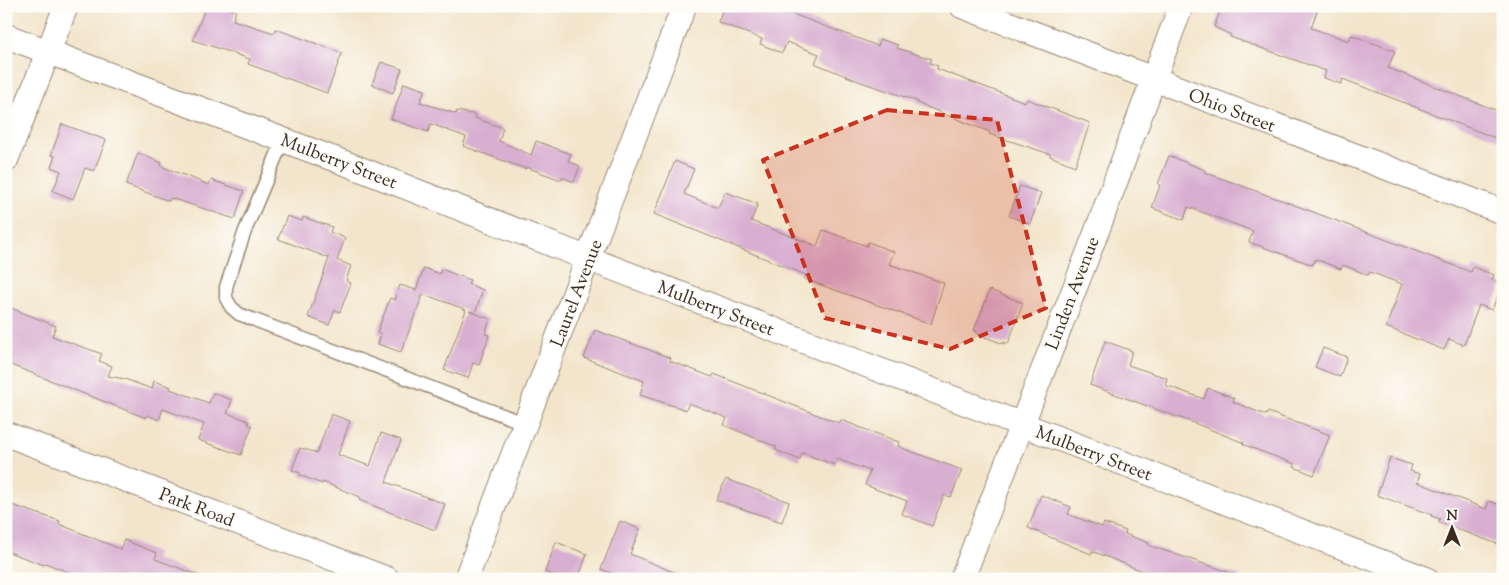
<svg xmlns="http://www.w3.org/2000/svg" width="1509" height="585" viewBox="0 0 1509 585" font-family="'Sorts Mill Goudy',serif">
<rect width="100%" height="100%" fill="#fdfcf7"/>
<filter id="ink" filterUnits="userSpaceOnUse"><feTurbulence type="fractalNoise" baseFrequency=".02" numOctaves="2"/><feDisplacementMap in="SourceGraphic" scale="10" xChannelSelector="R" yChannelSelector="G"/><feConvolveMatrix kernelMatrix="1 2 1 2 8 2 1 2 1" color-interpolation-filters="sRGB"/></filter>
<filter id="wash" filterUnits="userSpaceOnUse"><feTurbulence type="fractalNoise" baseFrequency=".0096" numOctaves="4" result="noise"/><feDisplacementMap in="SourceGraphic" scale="20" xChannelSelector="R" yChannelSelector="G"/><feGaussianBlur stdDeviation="1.12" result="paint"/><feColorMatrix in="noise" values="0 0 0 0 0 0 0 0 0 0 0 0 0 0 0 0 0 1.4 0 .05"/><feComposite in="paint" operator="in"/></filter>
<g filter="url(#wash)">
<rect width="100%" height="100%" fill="#f3e5cb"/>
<g id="blocks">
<g fill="#d8aed1">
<polygon points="206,6 224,6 236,11 233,20 274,33 276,29 342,53 327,93 248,64 250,59 193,40"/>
<polygon points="724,6 766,6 786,15 787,12 878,46 880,39 898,45 897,48 932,59 930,63 938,66 937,69 1025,102 1027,99 1090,123 1075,166 1050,156 1050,154 989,134 990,132 917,103 917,101 861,82 819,65 815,63 819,54 787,42 782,53 760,44 762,39 718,22"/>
<polygon points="1222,6 1319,6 1311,28 1349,41 1351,35 1395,51 1388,68 1503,113 1503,141 1343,79 1341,84 1324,78 1326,71 1230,37 1231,35 1214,27"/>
<polygon points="381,62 402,69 393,93 372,84"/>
<polygon points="404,83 425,90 420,102 456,114 457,111 476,115 475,118 503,128 499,141 531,155 536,141 571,154 568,161 580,166 574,182 562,177 561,180 526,167 526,169 463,146 466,137 431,124 428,132 391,119"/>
<polygon points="62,124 106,140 94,171 85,168 73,199 53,191 61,171 51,167 55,156 51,155"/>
<polygon points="138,153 162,163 161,166 209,185 211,180 244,191 235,219 171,198 169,201 126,185"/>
<polygon points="1169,156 1205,170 1204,172 1308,210 1471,272 1473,267 1494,275 1492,280 1502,284 1492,310 1479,305 1464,345 1449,339 1444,350 1386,327 1402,284 1370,272 1368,275 1343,265 1341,269 1315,259 1313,265 1249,242 1253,231 1188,207 1184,220 1152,208 1160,185 1158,184"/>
<polygon points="675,161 694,169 684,194 718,208 725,192 758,204 751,221 817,246 823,230 867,246 868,242 894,252 889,264 944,283 931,324 804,279 806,275 654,214"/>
<polygon points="1020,186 1041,193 1030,224 1009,216"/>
<polygon points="287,216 302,221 303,217 332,227 330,232 345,238 337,260 351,266 346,281 351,283 340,312 335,310 329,325 308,317 329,258 278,239"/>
<polygon points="424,268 440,274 441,269 470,280 468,284 483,290 475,313 469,311 490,319 485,334 489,335 479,365 473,363 468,378 444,370 466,310 459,307 423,294 401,352 378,344 381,334 377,333 390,298 395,300 400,285 416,290"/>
<polygon points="990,290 1023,303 1008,344 1004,342 1004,344 985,337 976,333 977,332 974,330"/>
<polygon points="6,306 56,326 52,336 102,354 99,361 112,366 108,376 125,379 152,389 154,381 171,387 170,389 209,403 213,393 232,400 227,413 249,421 248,424 252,426 241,455 198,440 204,424 163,409 159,420 147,415 146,418 6,363"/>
<polygon points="595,330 671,358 670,361 712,377 714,374 823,417 839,423 841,420 872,432 899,442 898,446 907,450 962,470 951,497 944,495 932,526 902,514 907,501 865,485 870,471 837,459 835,465 802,453 800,460 775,450 777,447 724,425 727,418 689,403 686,410 640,395 644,381 584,358"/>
<polygon points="1105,341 1132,351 1128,365 1167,378 1165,385 1204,399 1208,388 1234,398 1233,402 1266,415 1268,412 1330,435 1314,475 1294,467 1295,464 1252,448 1243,444 1244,443 1194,423 1090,385"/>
<polygon points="1323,348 1347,357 1340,377 1315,367"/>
<polygon points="331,414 350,421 338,455 370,466 381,433 401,440 386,482 445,504 435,530 359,500 360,497 323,482 322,484 300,475 300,473 292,470 300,448 317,453"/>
<polygon points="1390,458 1412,465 1410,471 1420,474 1417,482 1486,509 1489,501 1503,506 1503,546 1438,522 1440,519 1431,516 1432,515 1377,495"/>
<polygon points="726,479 789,502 782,522 716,500"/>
<polygon points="1041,495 1071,507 1068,514 1102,527 1104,523 1126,531 1125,534 1149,543 1148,545 1240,576 1239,579 1143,579 1145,572 1092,551 1091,554 1028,528"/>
<polygon points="6,503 60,521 59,524 120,549 124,540 157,553 155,559 203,577 203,579 86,579 45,563 44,565 6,551"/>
<polygon points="620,521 640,529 630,554 690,579 615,579 616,575 601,569"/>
<polygon points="556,542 587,554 578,579 563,579 545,572"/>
</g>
</g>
</g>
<g filter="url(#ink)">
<use href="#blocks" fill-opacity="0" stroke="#978874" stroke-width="1"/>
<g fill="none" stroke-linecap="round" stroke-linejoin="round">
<g stroke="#978874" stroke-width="15">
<polyline id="service" points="283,140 245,231 226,287 226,298 231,307 239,314 526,424"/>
</g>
<g stroke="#978874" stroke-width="26">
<g id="minor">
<polyline points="962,6 1503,212"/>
<polyline points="6,36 350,165 589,259 1426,579"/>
<polyline points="6,160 66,6"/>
<polyline points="6,434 387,579"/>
<polyline points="466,579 684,6"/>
<polyline points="962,579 1098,228 1181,6"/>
</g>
</g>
<use href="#service" stroke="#fff" stroke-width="12"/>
<use href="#minor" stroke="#fff" stroke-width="24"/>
</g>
</g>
<path fill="#c8321e" fill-opacity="0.2" stroke="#c8321e" stroke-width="4" stroke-dasharray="10 6" stroke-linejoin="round" d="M887 110 997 120 1046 308 950 349 825 318 763 160Z"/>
<g text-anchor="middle" stroke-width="4" stroke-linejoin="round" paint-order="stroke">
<g font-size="18" fill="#3b2a1e" stroke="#fdfcf7">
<text transform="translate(1232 110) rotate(21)" y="6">Ohio Street</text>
<text transform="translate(339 161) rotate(21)" y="6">Mulberry Street</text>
<text transform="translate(576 293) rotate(-69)" y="6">Laurel Avenue</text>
<text transform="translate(1072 293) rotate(-69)" y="6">Linden Avenue</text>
<text transform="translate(716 308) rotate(21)" y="6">Mulberry Street</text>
<text transform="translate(1094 453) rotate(21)" y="6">Mulberry Street</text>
<text transform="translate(197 507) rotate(21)" y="6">Park Road</text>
</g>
</g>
<rect width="1509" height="585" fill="none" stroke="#fdfcf7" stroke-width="25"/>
<g transform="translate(1452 528)" stroke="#fdfcf7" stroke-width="4" paint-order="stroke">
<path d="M0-4L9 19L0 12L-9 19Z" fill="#3b2a1e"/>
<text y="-8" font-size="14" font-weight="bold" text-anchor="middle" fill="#3b2a1e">N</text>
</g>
</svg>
